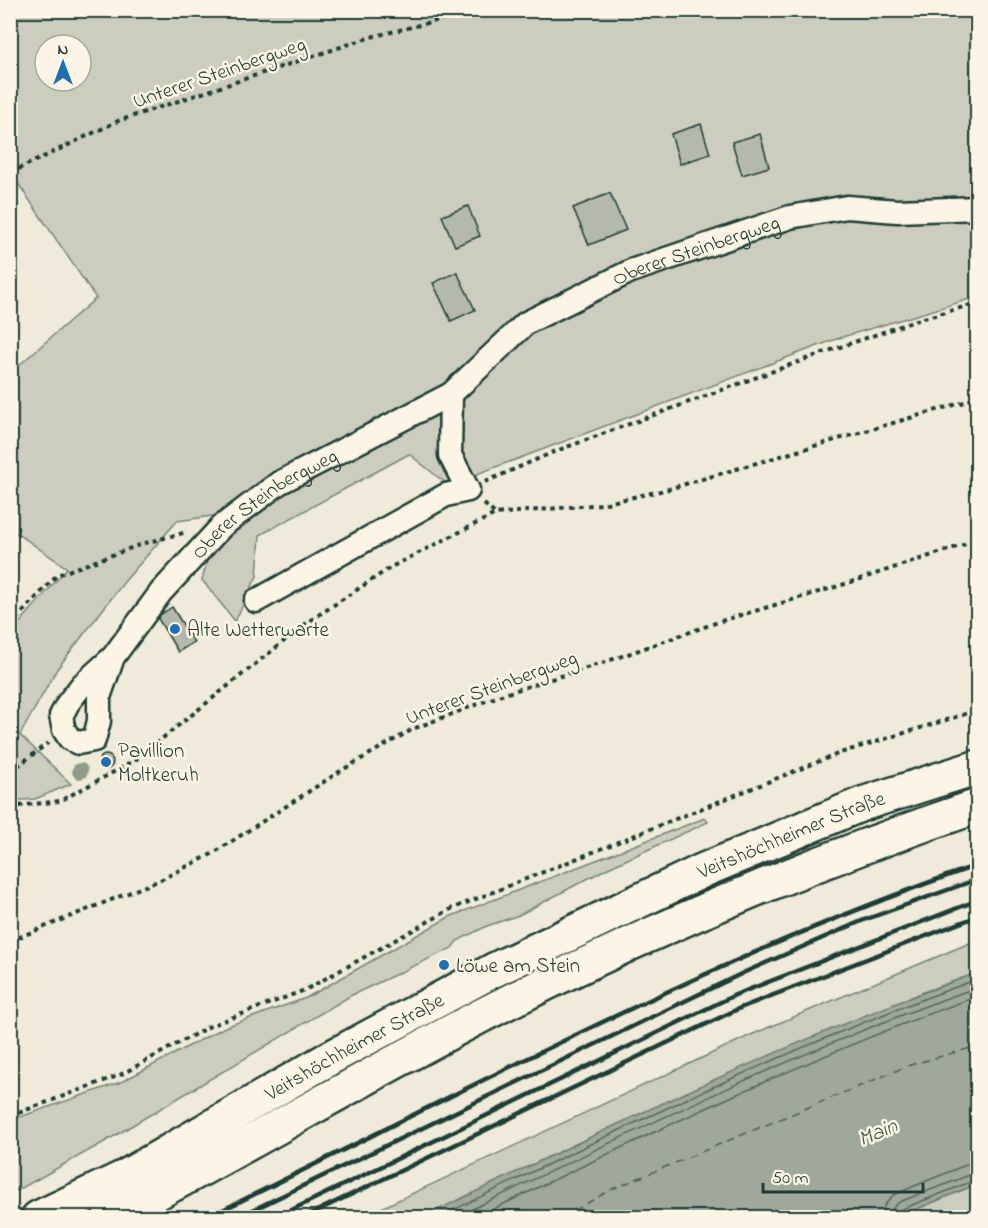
<svg xmlns="http://www.w3.org/2000/svg" width="988" height="1228" viewBox="0 0 988 1228" font-family="'Indie Flower',sans-serif">
<rect width="100%" height="100%" fill="#efeada"/>
<filter id="ink" filterUnits="userSpaceOnUse"><feTurbulence type="fractalNoise" baseFrequency=".0167" numOctaves="2"/><feDisplacementMap in="SourceGraphic" scale="12" xChannelSelector="R" yChannelSelector="G"/><feConvolveMatrix kernelMatrix="1 2 1 2 8 2 1 2 1" color-interpolation-filters="sRGB"/></filter>
<g filter="url(#ink)">
<g fill="#cccdbf" stroke="#76857a" stroke-width="1.5" fill-rule="evenodd">
<path d="M11 11H977V297L839 338 448 485 409 454 260 535 257 576 235 621 202 580 220 515 177 521 124 582 57 669 20 735 71 784 35 799 10 801 11 633 67 568 11 529 10 373 96 298 11 173ZM45 45H81V81H45Z"/>
<polygon points="705,818 708,822 606,869 519,915 487,926 457,941 452,948 350,996 106,1141 11,1194 11,1120 121,1082 225,1027 306,998 449,917"/>
<polygon points="977,940 977,973 926,991 738,1071 423,1217 360,1218 753,1034"/>
<polygon points="977,1184 977,1217 898,1217"/>
</g>
<path fill="#9fa89a" stroke="#6c7d71" stroke-width="1.5" d="M977 973V1184L898 1217H423C604 1130 788 1040 977 973Z"/>
<g fill="none" stroke-linecap="round" stroke-linejoin="round">
<g stroke="#52685d" stroke-width="1.5">
<path d="M437 1218C614 1132 792 1045 978 979"/>
<path d="M454 1218C625 1135 798 1050 978 987"/>
<path d="M475 1218C638 1139 807 1057 978 996"/>
<polyline points="882,1218 884,1206 893,1195 968,1164 978,1163"/>
<polyline points="891,1218 893,1208 899,1202 978,1172"/>
<polyline points="898,1218 902,1209 978,1179"/>
</g>
<polyline stroke="#455d53" stroke-width="1.5" stroke-dasharray="8 6" stroke-linecap="butt" points="562,1218 610,1190 910,1065 978,1046"/>
</g>
<g fill="#b5b9ad" stroke="#1f3d34" stroke-width="1.5">
<polygon points="701,124 710,154 680,164 671,134"/>
<polygon points="760,134 769,167 742,175 732,142"/>
<polygon points="610,193 626,230 589,245 573,208"/>
<polygon points="468,206 480,236 455,246 442,216"/>
<polygon points="457,272 475,310 451,321 433,283"/>
<polygon points="172,607 194,642 178,652 157,617"/>
<circle cx="106" cy="762" r="7"/>
</g>
<g fill="none" stroke-linecap="round" stroke-linejoin="round">
<g stroke="#1f3d34" stroke-width="27">
<g id="minor">
<polyline points="256,601 446,495 468,490 450,455 451,394"/>
<path id="s1" d="M113 657 99 697V721L94 740 78 743 70 739 64 730 61 716 68 703 82 685 113 657 161 592 222 526 279 483 451 394 526 323 631 271 790 217 847 207 897 211 978 208"/>
</g>
</g>
<g stroke="#1f3d34" stroke-width="38">
<g id="highway">
<path id="s2" d="M38 1218 125 1177 330 1058 494 970 704 870 862 804 978 767"/>
<path d="M109 1218C241 1151 368 1073 500 1006 655 928 814 861 978 806"/>
</g>
</g>
<g stroke="#1f3d34" stroke-width="4" stroke-dasharray="4.5 4.5" stroke-linecap="butt">
<polyline points="10,173 118,121 371,37 480,10"/>
<polyline points="485,482 556,451 809,358 917,320 978,303"/>
<polyline points="484,504 495,514"/>
<polyline points="10,626 57,575 145,543 187,532"/>
<polyline points="10,772 48,743"/>
<polyline points="10,807 60,801 134,761 308,622 393,566 495,514 602,504 665,490 978,398"/>
<polyline points="10,941 160,880 212,854 339,772 413,729 504,694 602,663 721,621 839,586 978,540"/>
<polyline points="10,1116 120,1075 210,1026 305,990 451,909 840,753 978,710"/>
</g>
<use href="#minor" stroke="#fcf5e5" stroke-width="22"/>
<use href="#highway" stroke="#fcf5e5" stroke-width="33"/>
<g stroke="#1f3d34" stroke-width="4.5">
<path d="M206 1218C460 1094 710 957 978 865"/>
<polyline points="236,1218 745,972 864,920 978,879"/>
<polyline points="275,1218 735,995 978,900"/>
<polyline points="302,1218 740,1008 978,916"/>
</g>
</g>
<circle fill="#909b8e" cx="80" cy="771" r="8"/>
</g>
<g fill="#1f6fb2" stroke="#fcf5e5" stroke-width="2">
<circle cx="175" cy="629" r="6"/>
<circle cx="106" cy="762" r="6"/>
<circle cx="444" cy="965" r="6"/>
</g>
<g text-anchor="middle" stroke-width="5" stroke-linejoin="round" paint-order="stroke">
<g font-size="21" fill="#1f3d34" stroke="#fcf5e5">
<text transform="translate(219 72) rotate(-19)" y="7">Unterer Steinbergweg</text>
<text dy="7" stroke="none"><textPath href="#s1" startOffset="940">Oberer Steinbergweg</textPath></text>
<text dy="7" stroke="none"><textPath href="#s1" startOffset="434">Oberer Steinbergweg</textPath></text>
<text transform="translate(491 687) rotate(-20)" y="7">Unterer Steinbergweg</text>
<text dy="7" stroke="none"><textPath href="#s2" startOffset="846">Veitshöchheimer Straße</textPath></text>
<text dy="7" stroke="none"><textPath href="#s2" startOffset="360">Veitshöchheimer Straße</textPath></text>
</g>
<g font-size="21" fill="#1f3d34" stroke="#fcf5e5" text-anchor="start">
<text x="187" y="636">Alte Wetterwarte</text>
<text x="118" y="757">Pavillion<tspan x="118" dy="24">Moltkeruh</tspan></text>
<text x="456" y="972">Löwe am Stein</text>
</g>
<g font-size="22" font-style="italic" fill="#455d53" stroke="#fcf5e5">
<text transform="translate(877 1131) rotate(-23)" y="8">Main</text>
</g>
</g>
<rect width="988" height="1228" fill="none" stroke="#fcf5e5" stroke-width="36"/>
<rect x="18" y="18" width="952" height="1192" fill="none" stroke="#1f3d34" stroke-width="2" filter="url(#ink)"/>
<g transform="translate(63 63)"><circle r="28" fill="#fcf5e5" stroke="#a4ab9e" stroke-width="1.5"/>
<path d="M0-4.5L10 22L0 15L-10 22Z" fill="#1f6fb2"/>
<text y="-9" font-size="16" font-weight="bold" text-anchor="middle" fill="#1f3d34">N</text>
</g>
<path d="M763 1183v9h160v-9" fill="none" stroke="#1f3d34" stroke-width="3"/>
<text x="772" y="1183" font-size="18" fill="#1f3d34" stroke="#fcf5e5" stroke-width="4.5" paint-order="stroke">50 m</text>
</svg>
